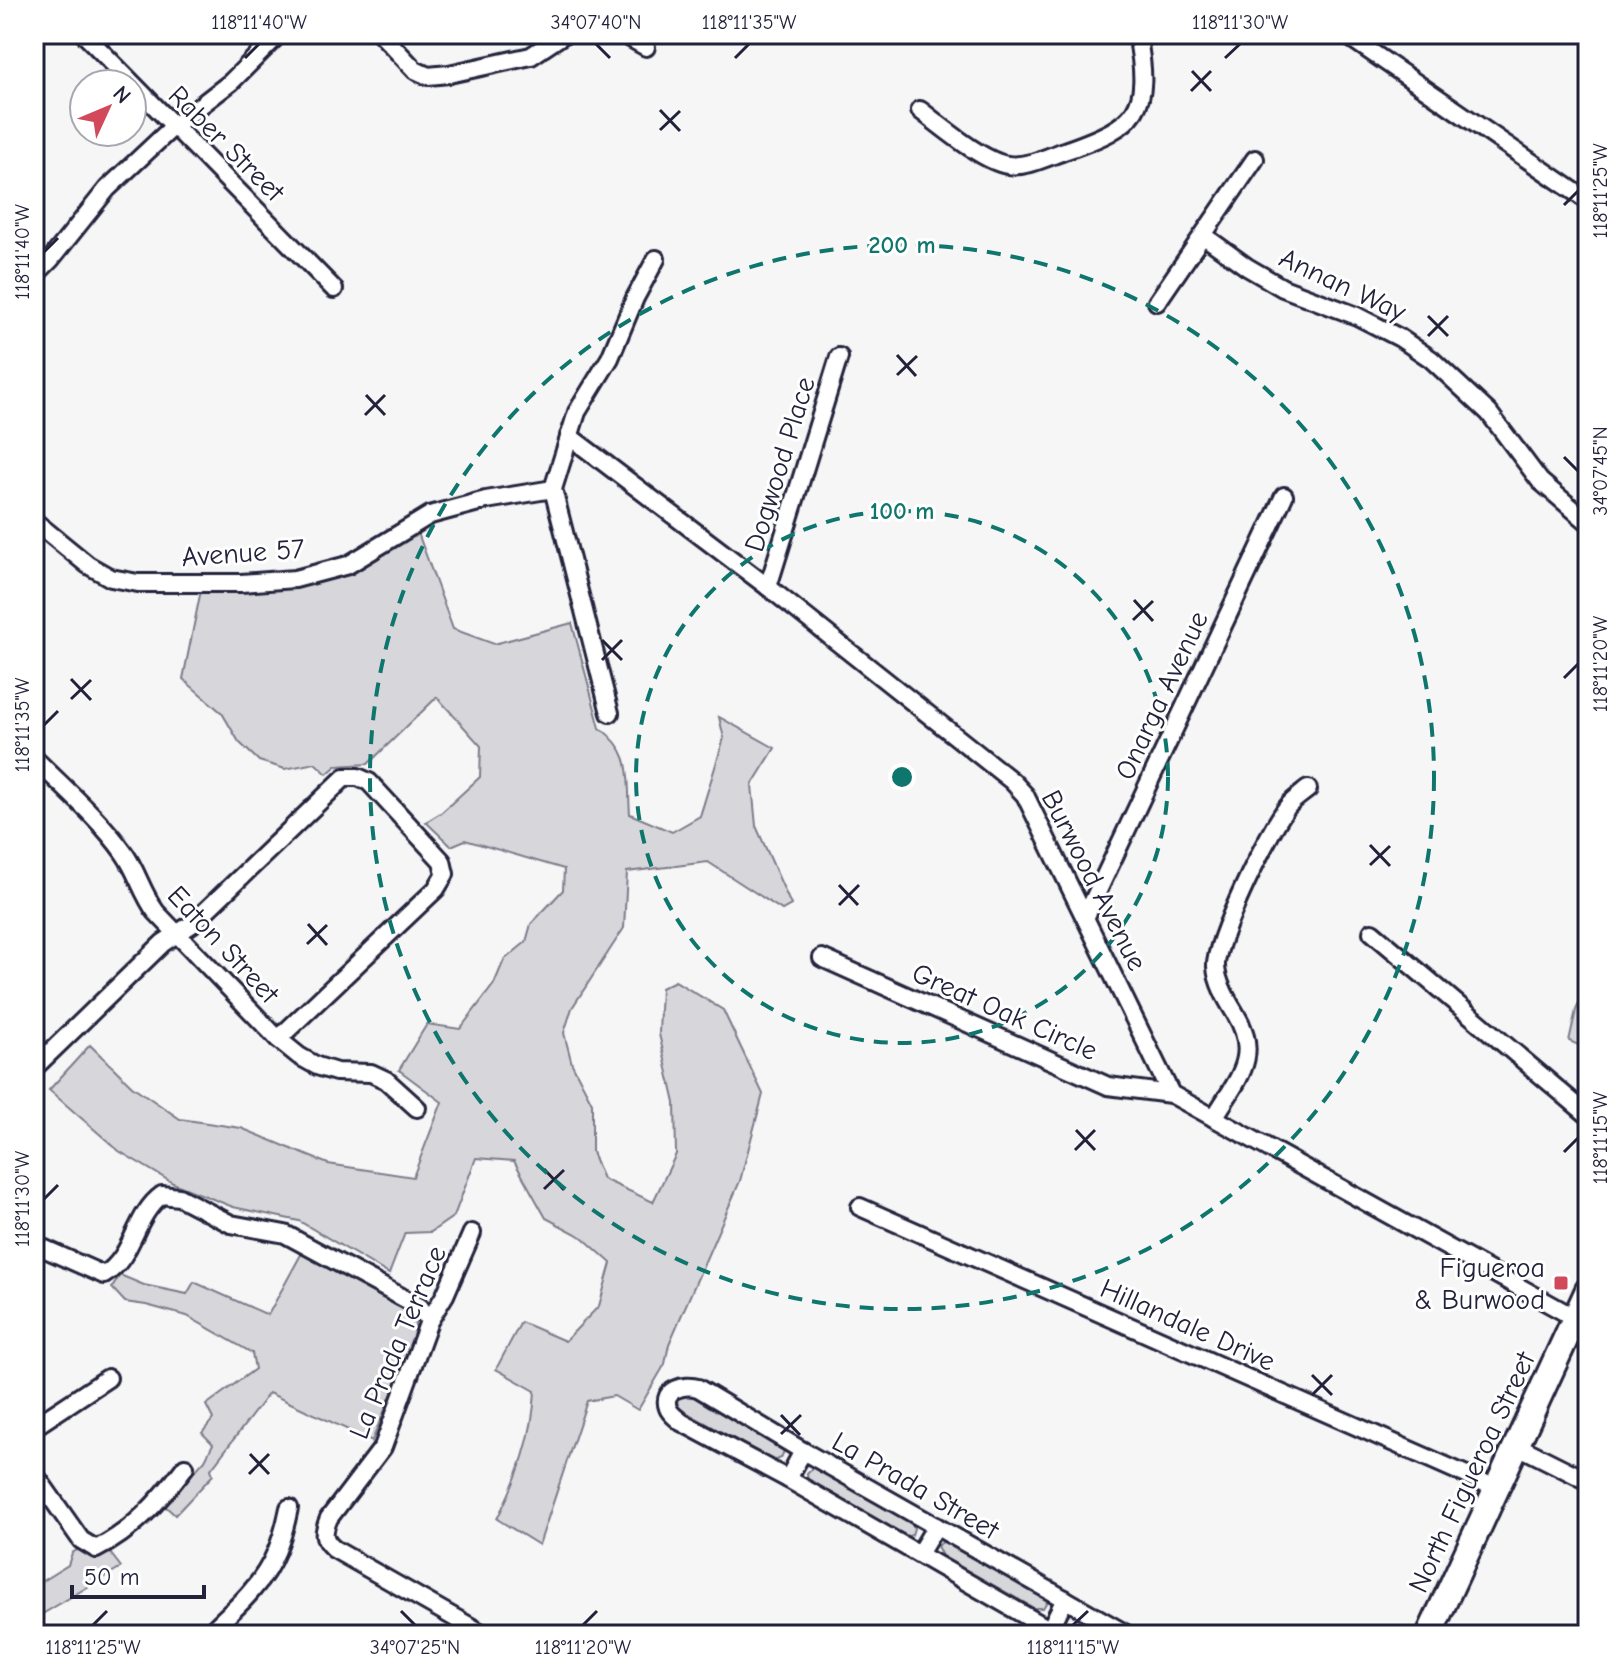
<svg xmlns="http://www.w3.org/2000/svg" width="1622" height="1669" viewBox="0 0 1622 1669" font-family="'Comic Neue',sans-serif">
<rect width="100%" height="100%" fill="#f6f6f7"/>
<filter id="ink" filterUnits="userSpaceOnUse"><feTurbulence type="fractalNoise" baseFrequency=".0125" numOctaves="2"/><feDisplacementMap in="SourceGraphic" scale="16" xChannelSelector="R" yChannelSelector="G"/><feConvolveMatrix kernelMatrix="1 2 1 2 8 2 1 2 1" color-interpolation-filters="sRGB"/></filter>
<g filter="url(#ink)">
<g fill="#d7d7db" stroke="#7c7c8b" stroke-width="2">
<path d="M418 533 453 629 494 644 572 623 600 728C634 753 627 775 630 814L672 832 700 816 724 738 719 717 775 748 752 785 756 826 791 905 782 910 708 862 627 872 624 928 572 1008 564 1033 572 1064 592 1103V1152L603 1179 653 1202 676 1154 675 1103 659 1034 661 988 675 981 723 1010 763 1094 740 1181 669 1344 665 1364 638 1410 614 1396 587 1401 539 1545 497 1519C518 1477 533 1437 535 1391L496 1369 521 1322 565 1341 599 1306 611 1263 582 1237 546 1218 514 1161 476 1158 454 1216 431 1232 405 1233 389 1274 299 1221 233 1207 173 1183 119 1151 49 1090 90 1045 132 1086 180 1119 241 1128 328 1164 413 1177 442 1102 399 1070 427 1024 460 1029 494 984 504 960 526 942 531 924 563 890 564 869 465 840 451 846 426 822 442 812 480 777 481 746 437 697 368 764 336 766 327 774 315 763 285 769 259 761 239 742 222 713 183 679 201 590 295 585Z"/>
<polygon points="1588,981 1588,1049 1569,1041 1576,1010"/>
<polygon points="304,1249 416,1315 414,1340 372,1441 269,1393 211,1469 213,1475 175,1515 164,1505 205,1460 213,1444 202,1433 213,1419 206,1405 255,1369 252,1353 187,1316 146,1305 125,1302 112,1288 120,1275 144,1285 187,1294 194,1282 268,1315"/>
<polygon points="687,1392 781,1445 784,1451 781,1458 774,1461 678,1408 677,1396"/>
<polygon points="819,1467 909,1518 914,1528 912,1535 904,1537 808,1484 807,1473 812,1468"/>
<polygon points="946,1540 1045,1594 1048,1600 1043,1608 1034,1608 942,1556 937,1546"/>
<polygon points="79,1549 107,1549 121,1567 34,1619 34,1586 68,1565 72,1553"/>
</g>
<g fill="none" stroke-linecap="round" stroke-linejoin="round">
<g stroke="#22223b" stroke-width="22">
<g id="minor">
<polyline points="84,34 334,289"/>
<polyline points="381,34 415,70 428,76 449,74 531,56 564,34"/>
<polyline points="623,34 646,47"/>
<polyline points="1345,34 1588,201"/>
<path d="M920 110C940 125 983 162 1008 165 1027 168 1049 156 1067 150 1138 125 1152 111 1137 34"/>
<polyline points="1204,236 1247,267 1283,288 1357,316 1400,338 1431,359 1489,413 1540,481 1588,522"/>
<polyline points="34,276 51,259 107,189 174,126 231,82 279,34"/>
<polyline points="1157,302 1255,159"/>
<polyline points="569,436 768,587 1012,781 1025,795 1171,1094 1575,1318"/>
<polyline points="34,521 88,565 111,578 138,583 241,583 295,579 348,565 430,515 486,500 553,489"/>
<polyline points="768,587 839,357"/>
<polyline points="610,713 553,489 577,412 610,358 635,298 656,259"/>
<path d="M34 758C64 788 99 818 124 853 137 871 142 893 156 912L278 1039 299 1056 317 1066 336 1072 371 1073 386 1080 417 1108"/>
<polyline points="1086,916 1284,496"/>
<polyline points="1372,932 1588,1115"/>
<polyline points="822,958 1108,1086 1171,1094"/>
<polyline points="34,1068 163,943 192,924 345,777 358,777 369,782 442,861 445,874 436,889 278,1039"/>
<path d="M1214 1118C1237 1079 1262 1057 1235 1013 1227 1000 1217 983 1216 967 1214 943 1271 825 1289 805 1294 799 1302 794 1308 789"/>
<polyline points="860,1207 1496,1488"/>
<path d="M472 1233 445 1295 429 1321 383 1447 329 1518C323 1532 322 1539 334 1549L485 1635"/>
<path d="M34 1244 104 1275C134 1257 134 1215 162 1195L179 1197 231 1224 285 1234 420 1307 429 1321"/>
<polyline points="34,1427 108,1378"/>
<polyline points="1516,1445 1588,1481"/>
<path d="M34 1473 81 1540 96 1549C133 1531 160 1500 185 1467"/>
<polyline points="788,1479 803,1451"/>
<polyline points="919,1554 936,1526"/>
<polyline points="1050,1629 1065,1599"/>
<path d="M208 1635C222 1619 240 1606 253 1589 274 1565 283 1538 289 1508"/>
<path d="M1059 1635 788 1479 681 1422C677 1418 670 1414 668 1408 661 1389 685 1384 698 1388L803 1451 1128 1635"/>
</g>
</g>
<g stroke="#22223b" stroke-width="30">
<polyline id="secondary" points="1429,1635 1588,1290"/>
</g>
<use href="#minor" stroke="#fff" stroke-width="16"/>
<use href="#secondary" stroke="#fff" stroke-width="24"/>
</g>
</g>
<path fill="none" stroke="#22223b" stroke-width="3" d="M596 44 610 58M245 58 259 44M735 58 749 44M1225 58 1240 44M1192 71 1211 91M1191 91 1211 71M660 110 680 131M660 130 680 111M1564 205 1578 191M44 252 58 238M1428 316 1448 336M1428 336 1448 316M897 355 916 376M897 375 917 356M366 395 385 415M365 415 385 395M1564 457 1578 471M1134 600 1153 621M1133 620 1153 601M602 640 622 660M602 660 622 640M1564 678 1578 664M71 679 91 700M71 699 91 680M44 725 58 711M1370 845 1390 866M1370 865 1390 846M839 885 858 905M839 905 859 885M308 924 327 945M307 944 327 925M1076 1130 1095 1150M1075 1150 1095 1130M1564 1152 1578 1138M544 1169 564 1190M544 1189 564 1170M44 1199 58 1185M1312 1375 1332 1395M1312 1395 1332 1375M781 1415 800 1435M781 1434 801 1415M250 1454 269 1474M249 1474 269 1454M401 1611 415 1625M93 1625 107 1611M583 1625 597 1611M1073 1625 1088 1611"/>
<g fill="none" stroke="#0f766e" stroke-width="4" stroke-dasharray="14 10">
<circle cx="902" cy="777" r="266"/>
<circle cx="902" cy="777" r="532"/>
</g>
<rect fill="#d1495b" stroke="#fff" stroke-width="3" x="1553" y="1275" width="16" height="16" rx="4"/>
<g text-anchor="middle" stroke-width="6" stroke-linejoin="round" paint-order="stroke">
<g font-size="28" fill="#22223b" stroke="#fff">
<text transform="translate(227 143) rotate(45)" y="10">Raber Street</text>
<text transform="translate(1343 284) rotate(25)" y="10">Annan Way</text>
<text transform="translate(779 464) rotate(-73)" y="10">Dogwood Place</text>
<text transform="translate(243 552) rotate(-4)" y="10">Avenue 57</text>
<text transform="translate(1161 695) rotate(-65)" y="10">Onarga Avenue</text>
<text transform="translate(1095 880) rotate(63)" y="10">Burwood Avenue</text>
<text transform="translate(224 944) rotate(47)" y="10">Eaton Street</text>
<text transform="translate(1005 1011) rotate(24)" y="10">Great Oak Circle</text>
<text transform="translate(1188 1324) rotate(24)" y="10">Hillandale Drive</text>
<text transform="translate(397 1342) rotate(-67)" y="10">La Prada Terrace</text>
<text transform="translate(1471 1472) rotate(-65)" y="10">North Figueroa Street</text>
<text transform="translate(916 1485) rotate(30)" y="10">La Prada Street</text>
</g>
<g font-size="28" fill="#22223b" stroke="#fff" text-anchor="end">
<text x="1545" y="1277">Figueroa<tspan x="1545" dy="32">&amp; Burwood</tspan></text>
</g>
</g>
<circle cx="902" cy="777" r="12" fill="#0f766e" stroke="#fff" stroke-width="4"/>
<g font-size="24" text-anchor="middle" font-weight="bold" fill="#0f766e" stroke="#fff" stroke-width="6" stroke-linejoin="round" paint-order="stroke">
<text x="902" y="253">200 m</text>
<text x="902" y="519">100 m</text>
</g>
<rect width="1622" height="1669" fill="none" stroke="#fff" stroke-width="88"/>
<g transform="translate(108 108) rotate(46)"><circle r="38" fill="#ffffff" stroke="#a7a7b1" stroke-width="2"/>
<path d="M0-6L14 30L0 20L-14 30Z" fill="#d1495b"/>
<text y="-12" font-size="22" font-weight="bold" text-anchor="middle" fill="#22223b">N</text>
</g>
<path d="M72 1585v12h132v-12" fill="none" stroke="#22223b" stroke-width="4"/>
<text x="84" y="1585" font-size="24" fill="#22223b" stroke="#ffffff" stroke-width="6" paint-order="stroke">50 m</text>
<rect x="44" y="44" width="1534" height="1581" fill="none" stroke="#22223b" stroke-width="3"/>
<g font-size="20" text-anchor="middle" fill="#22223b">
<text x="259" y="29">118°11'40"W</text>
<text x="596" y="29">34°07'40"N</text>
<text x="749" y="29">118°11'35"W</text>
<text x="1240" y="29">118°11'30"W</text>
<text transform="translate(1600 191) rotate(-90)" y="7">118°11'25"W</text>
<text transform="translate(22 252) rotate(-90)" y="7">118°11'40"W</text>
<text transform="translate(1600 471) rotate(-90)" y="7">34°07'45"N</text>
<text transform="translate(1600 664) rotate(-90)" y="7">118°11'20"W</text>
<text transform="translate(22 725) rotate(-90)" y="7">118°11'35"W</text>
<text transform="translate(1600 1138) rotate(-90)" y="7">118°11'15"W</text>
<text transform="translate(22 1199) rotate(-90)" y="7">118°11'30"W</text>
<text x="93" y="1654">118°11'25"W</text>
<text x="415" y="1654">34°07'25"N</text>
<text x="583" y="1654">118°11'20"W</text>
<text x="1073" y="1654">118°11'15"W</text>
</g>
</svg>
